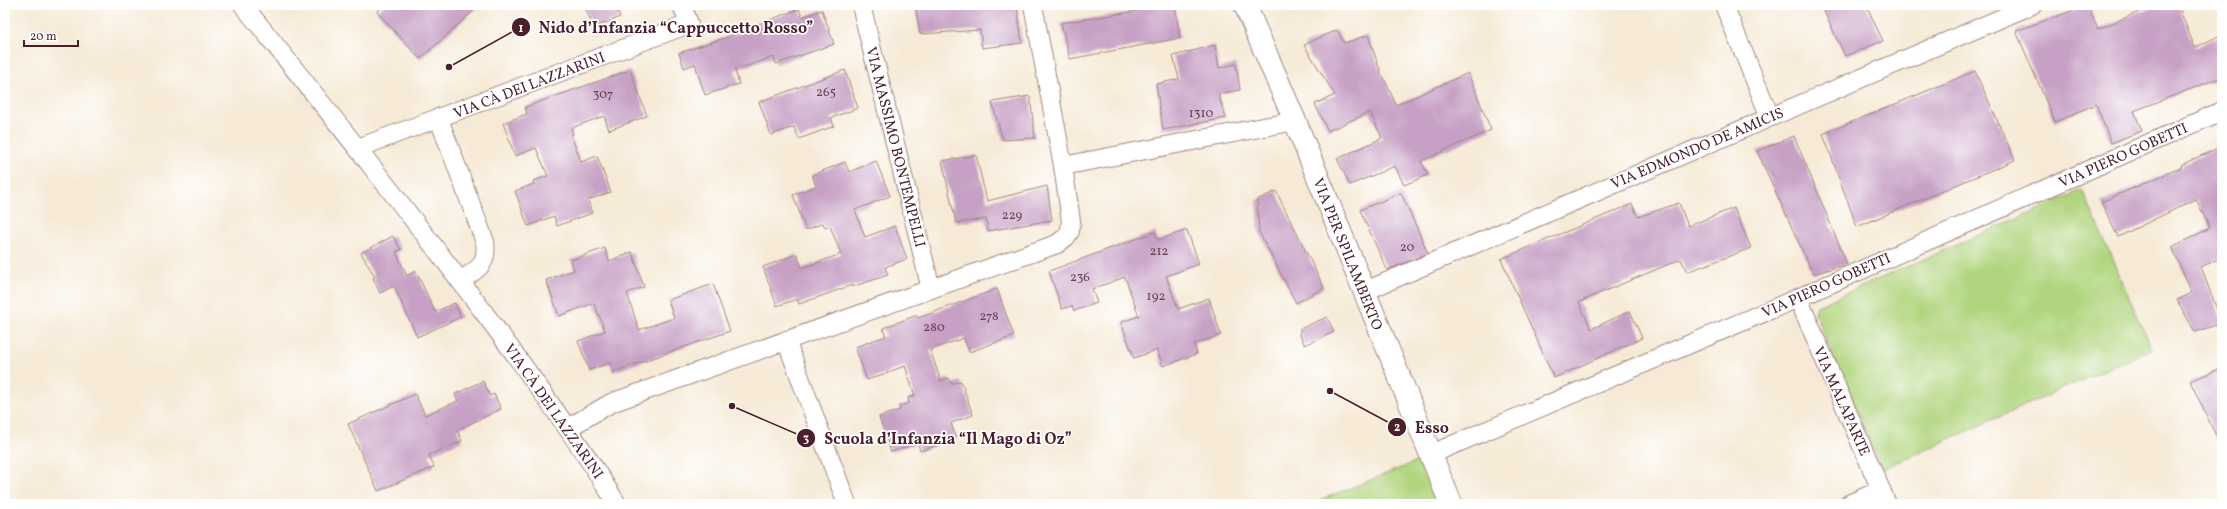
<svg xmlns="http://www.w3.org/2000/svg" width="2227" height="509" viewBox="0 0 2227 509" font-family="Vollkorn,serif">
<rect width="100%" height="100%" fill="#fff"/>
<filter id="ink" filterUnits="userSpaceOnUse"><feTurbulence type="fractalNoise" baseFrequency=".025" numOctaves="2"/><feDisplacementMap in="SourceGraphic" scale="8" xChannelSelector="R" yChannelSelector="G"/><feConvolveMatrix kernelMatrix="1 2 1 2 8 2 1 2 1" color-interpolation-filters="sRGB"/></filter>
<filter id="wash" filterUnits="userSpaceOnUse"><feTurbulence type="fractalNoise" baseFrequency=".012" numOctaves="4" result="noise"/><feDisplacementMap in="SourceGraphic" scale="16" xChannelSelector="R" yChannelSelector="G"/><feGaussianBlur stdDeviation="0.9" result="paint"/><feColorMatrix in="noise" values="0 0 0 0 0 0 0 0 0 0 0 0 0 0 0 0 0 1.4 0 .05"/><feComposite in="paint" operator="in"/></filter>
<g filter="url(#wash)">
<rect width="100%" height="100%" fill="#f6ead6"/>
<g fill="#b0d57e" stroke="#7d7a54">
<polygon points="2082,190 2152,349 1882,469 1815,314 1817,306"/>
<polygon points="1421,460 1440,504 1310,504"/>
</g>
<g id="blocks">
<g fill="#c7a1c5">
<polygon points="384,5 480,5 420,59 377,12"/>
<polygon points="584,5 615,5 620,17 594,28"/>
<polygon points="915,5 1017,5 1022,43 982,48 980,30 920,34"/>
<polygon points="1135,5 1175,5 1180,38 1070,59 1061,23 1137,11"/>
<polygon points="1821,5 1866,5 1883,41 1845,56"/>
<polygon points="2088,5 2098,29 2156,5 2178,5 2195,48 2222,34 2222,77 2134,111 2142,131 2111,143 2096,104 2055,122 2016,31"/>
<polygon points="799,9 802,17 822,10 834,44 776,64 774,57 735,70 739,84 705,95 695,64 684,68 679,53 754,28 753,26"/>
<polygon points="1337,30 1344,43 1368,35 1382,76 1383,76 1396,105 1468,73 1491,130 1421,161 1428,175 1404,185 1395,166 1350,185 1337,159 1382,138 1370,112 1328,131 1315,104 1335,95 1304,45"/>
<polygon points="1215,45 1219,68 1236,64 1240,90 1218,94 1226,118 1163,130 1156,84 1179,79 1173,56"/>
<polygon points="630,70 647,116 609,130 604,116 571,128 573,134 571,135 581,162 597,156 611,192 588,200 592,213 557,226 554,216 528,226 515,191 534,184 533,181 548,176 536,148 515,156 503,123 527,114 525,107"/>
<polygon points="845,70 858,108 831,118 834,126 799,139 794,127 771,135 759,102"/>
<polygon points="1975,71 2015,160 1857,227 1823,134"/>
<polygon points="1030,96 1035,138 1003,140 992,102"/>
<polygon points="1794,136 1847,264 1813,274 1757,151"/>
<polygon points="2222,146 2222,257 2201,267 2222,323 2195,332 2177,300 2192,293 2172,247 2210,228 2196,199 2118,237 2101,202 2182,167 2181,165"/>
<polygon points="976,155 987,201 1047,186 1052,220 988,231 986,219 956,223 942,161"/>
<polygon points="876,161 890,196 855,210 865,237 895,226 907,259 885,267 888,275 852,287 852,285 799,304 797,299 777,306 763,267 797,254 802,268 841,254 830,226 825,228 823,223 806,230 793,195 816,186 812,175 845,162 849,172"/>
<polygon points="1276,191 1324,288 1296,303 1259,232 1257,200"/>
<polygon points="1401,193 1428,253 1387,270 1360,210"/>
<polygon points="1679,203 1688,226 1734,208 1751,248 1687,272 1681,259 1579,302 1591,329 1630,311 1642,338 1554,378 1501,259 1632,204 1638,217"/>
<polygon points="1187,230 1199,264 1166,276 1178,309 1209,298 1221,335 1194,344 1197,354 1163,366 1157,350 1134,358 1121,322 1139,316 1125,277 1092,289 1097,303 1074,311 1072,306 1062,309 1049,271 1155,232 1158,240"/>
<polygon points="393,236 401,250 396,252 407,276 416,271 435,312 455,303 461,317 417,337 394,286 380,293 373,278 375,277 361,253"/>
<polygon points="605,248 609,261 632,252 644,287 627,293 639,330 674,318 668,300 713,284 730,331 613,372 610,363 589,370 578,341 605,331 594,303 559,316 546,280 574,270 571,260"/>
<polygon points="997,289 1014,336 969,352 964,338 930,350 941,381 949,378 951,384 961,381 973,415 951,423 956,439 920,451 918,443 891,452 879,417 900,410 899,406 909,403 908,398 915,396 905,366 867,380 855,347 886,336 883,328 917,315 918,318"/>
<polygon points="1327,317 1334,332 1305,345 1300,335 1300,329"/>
<polygon points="2222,368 2222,448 2190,381"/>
<polygon points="483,381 490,396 494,394 501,409 457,430 462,441 429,455 434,467 378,491 348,424 415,394 425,415 458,401 455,394"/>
</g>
</g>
</g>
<g filter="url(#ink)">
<use href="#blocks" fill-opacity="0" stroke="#a08480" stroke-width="1"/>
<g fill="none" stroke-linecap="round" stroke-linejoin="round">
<g stroke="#a08480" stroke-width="20">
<g id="street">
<path d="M243 5C328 111 413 217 494 326 537 384 579 442 617 504"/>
<polyline points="861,5 931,289"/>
<polyline points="1724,5 1770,117"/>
<path d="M439 119 485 242C488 265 478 269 460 281"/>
<polyline points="358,148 689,24 682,5"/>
<polyline points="1063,166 1295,121"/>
<polyline points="1363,292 2032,5"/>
<polyline points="1798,298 1887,504"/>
<polyline points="786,340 847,504"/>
<polyline points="568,428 611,403 1057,244 1066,237 1070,231 1071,221 1063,166 1033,5"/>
<polyline points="1429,455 1798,298 2222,111"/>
<polyline points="1849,504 1881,490"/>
</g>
</g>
<g stroke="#a08480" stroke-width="24">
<polyline id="primary" points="1245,5 1295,121 1451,504"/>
</g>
<use href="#street" stroke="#fff" stroke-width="18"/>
<use href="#primary" stroke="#fff" stroke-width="22"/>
</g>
</g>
<g text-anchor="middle" stroke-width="3.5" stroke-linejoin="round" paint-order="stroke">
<g font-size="13" fill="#694052">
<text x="826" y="96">265</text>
<text x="603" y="98">307</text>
<text x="1201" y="117">1310</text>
<text x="1012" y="219">229</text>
<text x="1407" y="251">20</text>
<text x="1159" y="255">212</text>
<text x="1080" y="281">236</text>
<text x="1156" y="300">192</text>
<text x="989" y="320">278</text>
<text x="934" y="331">280</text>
</g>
<g font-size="15" fill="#4a1f2b" stroke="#fff">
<text transform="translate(529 85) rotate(-21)" y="5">VIA CÀ DEI LAZZARINI</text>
<text transform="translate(896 147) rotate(76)" y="5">VIA MASSIMO BONTEMPELLI</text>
<text transform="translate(1697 148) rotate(-23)" y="5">VIA EDMONDO DE AMICIS</text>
<text transform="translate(2123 155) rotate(-24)" y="5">VIA PIERO GOBETTI</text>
<text transform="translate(1348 254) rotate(68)" y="5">VIA PER SPILAMBERTO</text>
<text transform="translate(1826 285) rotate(-24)" y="5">VIA PIERO GOBETTI</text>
<text transform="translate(1842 401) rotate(66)" y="5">VIA MALAPARTE</text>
<text transform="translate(554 411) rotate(55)" y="5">VIA CÀ DEI LAZZARINI</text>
</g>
</g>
<path fill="none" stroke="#4a1f2b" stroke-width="1.5" d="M449 67L521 27M1330 391L1397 427M732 406L806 438"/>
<g fill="#4a1f2b" stroke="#fff" stroke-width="1.5">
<circle cx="449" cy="67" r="4"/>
<circle cx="1330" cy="391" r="4"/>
<circle cx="732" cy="406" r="4"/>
<circle cx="521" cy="27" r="10"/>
<circle cx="1397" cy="427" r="10"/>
<circle cx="806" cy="438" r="10"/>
</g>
<g font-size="12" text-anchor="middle" font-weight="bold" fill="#fff">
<text x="521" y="32">1</text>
<text x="1397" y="431">2</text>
<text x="806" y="442">3</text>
</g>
<g font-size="16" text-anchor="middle" font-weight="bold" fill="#4a1f2b" stroke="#fff" stroke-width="3.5" stroke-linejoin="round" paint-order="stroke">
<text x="676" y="33">Nido d’Infanzia “Cappuccetto Rosso”</text>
<text x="1432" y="433">Esso</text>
<text x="948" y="444">Scuola d’Infanzia “Il Mago di Oz”</text>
</g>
<rect width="2227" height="509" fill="none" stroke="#fff" stroke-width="20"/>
<path d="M24 40v6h54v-6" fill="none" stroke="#4a1f2b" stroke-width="2"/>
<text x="30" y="40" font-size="12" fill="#4a1f2b" stroke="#ffffff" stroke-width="3" paint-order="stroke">20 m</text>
</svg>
